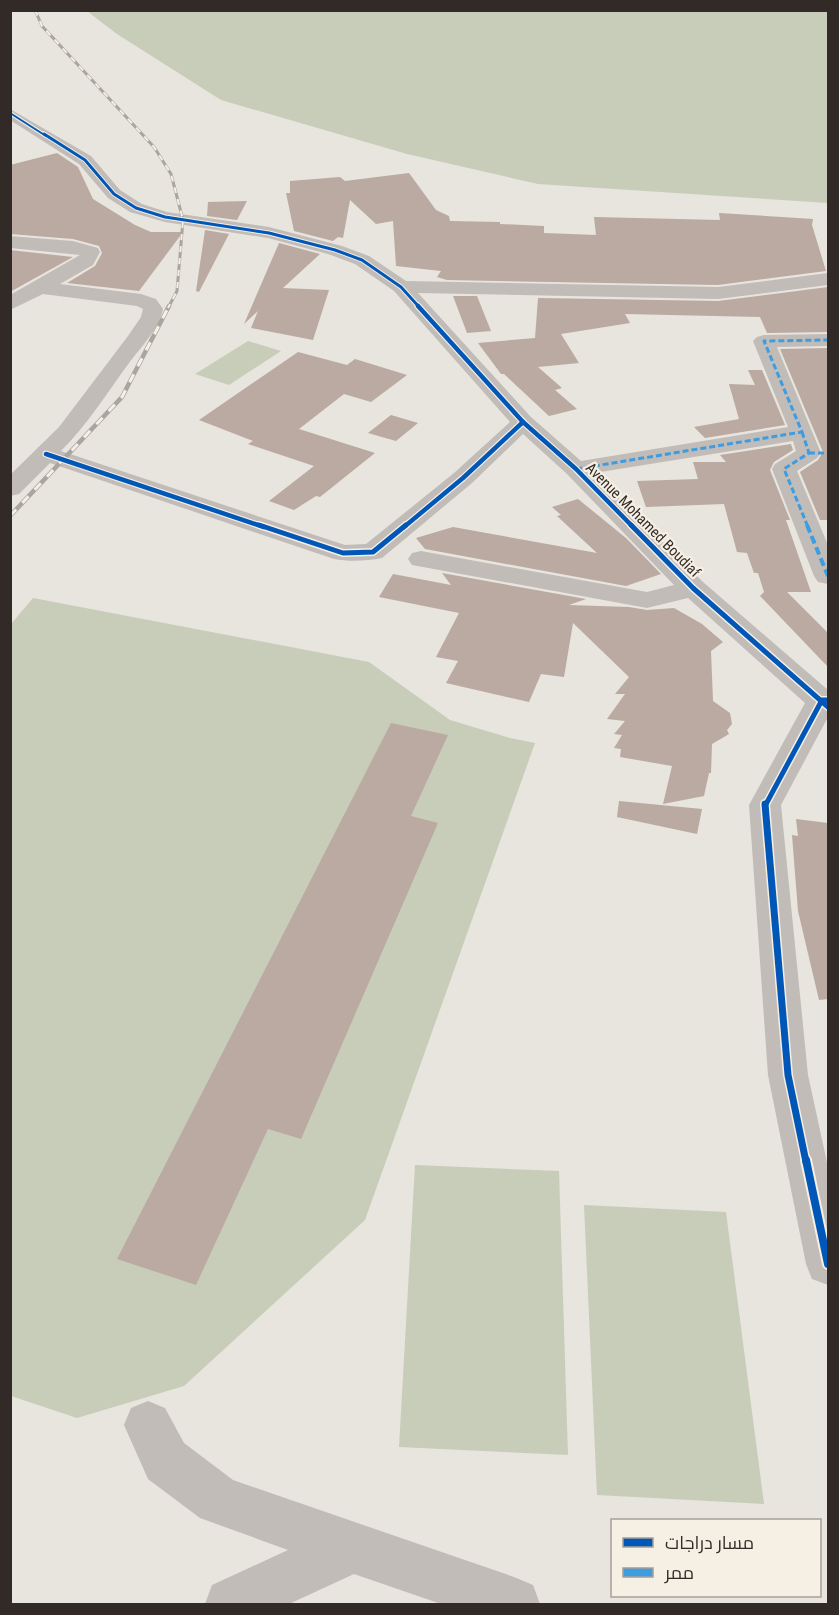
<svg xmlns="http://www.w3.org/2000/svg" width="839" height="1615" viewBox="0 0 839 1615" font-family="'Roboto Condensed',Cairo,sans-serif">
<rect width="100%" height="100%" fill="#e8e4de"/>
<g fill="#c8cdb9">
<polygon points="87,11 828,11 828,203 538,184 407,154 221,100 117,34"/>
<polygon points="248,341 281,351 229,385 195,374"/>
<polygon points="33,598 369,662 450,720 510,738 535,743 365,1220 184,1386 77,1418 11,1396 11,624"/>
<polygon points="415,1165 559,1171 568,1455 399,1447"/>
<polygon points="584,1205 726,1212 764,1504 597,1495"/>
</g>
<g fill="#baaaa1">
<polygon points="57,153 78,167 93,199 135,225 151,232 183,232 139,291 67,283 95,266 102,253 99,246 73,239 10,234 10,165"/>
<polygon points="409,173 436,210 449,216 450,221 500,222 500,224 544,226 544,233 596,235 594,217 720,220 719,213 813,219 812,225 826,271 718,285 447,280 437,277 441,271 396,266 393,221 376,224 350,200 343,238 338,237 333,241 294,231 286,193 290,193 290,181 340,177 345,181"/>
<polygon points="247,201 237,220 207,216 208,202"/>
<polygon points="205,230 229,234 199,292 196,291"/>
<polygon points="279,243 320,254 283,288 329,290 313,340 251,328 258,311 244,324"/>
<polygon points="10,250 73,257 10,292"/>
<polygon points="828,287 828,332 767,333 760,317 625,314 630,323 561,334 579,363 538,367 562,388 555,390 577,409 549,416 504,374 501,374 478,343 535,338 538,298 718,301"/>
<polygon points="453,296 477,296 491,331 467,333"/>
<polygon points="828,348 828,520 820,520 800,472 818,460 823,452 780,349"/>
<polygon points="298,352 347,365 355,359 407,375 371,402 344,394 299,429 375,453 320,497 316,496 294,510 269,501 314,466 248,444 253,441 199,420"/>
<polygon points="748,370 762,370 785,425 705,438 694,427 739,419 729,384 755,385"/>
<polygon points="391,415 418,423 396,441 368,433"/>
<polygon points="791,444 793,450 774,462 770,470 790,520 786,520 811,592 787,592 828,633 828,667 760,596 764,592 758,573 754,573 747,553 737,552 724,504 646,507 637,481 698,479 693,462 726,462 720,455"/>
<polygon points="578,499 626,538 661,574 626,586 425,549 416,538 453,527 597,553 557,516 561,515 552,507"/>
<polygon points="442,573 586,599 569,605 629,607 647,610 674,608 702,624 723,642 711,651 713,701 730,713 732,724 727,730 729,734 712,744 711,773 709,773 704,796 663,804 672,766 620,757 621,749 614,748 622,735 614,734 625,721 607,719 625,694 615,694 629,677 573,623 564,677 541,674 529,702 446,683 458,661 436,657 459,613 379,597 393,574 451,585"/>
<polygon points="391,723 448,735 411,816 438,823 301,1139 268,1129 196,1285 117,1259"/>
<polygon points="619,801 702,809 697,834 617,817"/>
<polygon points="796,819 828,823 828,999 819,1000 798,911 792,835 798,836"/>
</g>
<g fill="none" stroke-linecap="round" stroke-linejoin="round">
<g fill="#c1bcb7" fill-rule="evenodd">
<path d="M10 109 91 156 120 190 142 204 167 212 269 227 342 246 369 256 406 281 718 287 828 273V285L718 299 418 293 531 417 581 461 788 427 753 341 757 337 764 335 828 334V346L777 347 821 453 817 458 797 471 828 545V584L818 582 814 576 772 469 775 464 796 451 793 441 594 473 703 582 828 690V717L781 805 808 1075 828 1167V1285L812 1279 806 1264 768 1075 749 805 805 703 688 598 647 608 412 565 408 559 412 553 421 551 647 592 674 585 567 474 523 434 472 483 382 558C367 561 349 562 334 559L50 463 19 494 10 496V475L59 427 128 336 141 317 143 309 137 306 43 294 10 310V295L80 255 10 248V236L73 241 98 248 100 252 93 265 60 284 141 294 156 299 163 309C159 329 141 347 129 363 107 393 87 425 61 451L345 545 366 544 454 473 510 422 394 291 355 264 328 254 268 238 165 222 130 212 108 198 79 164 10 120Z"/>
<polygon points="148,1401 165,1408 184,1443 233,1480 514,1577 533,1585 540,1604 441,1604 354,1574 289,1604 205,1604 212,1585 288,1550 200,1518 148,1479 124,1425 131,1408"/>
</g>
<g stroke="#a9a5a1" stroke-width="3">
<polyline id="rail-far1" points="35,10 42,26 154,147 171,174 183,220 177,291 168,308"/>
</g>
<g stroke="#a9a5a1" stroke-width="4.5">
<polyline id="rail" points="10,516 122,397 169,306"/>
</g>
<use href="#rail-far1" stroke="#f6efe4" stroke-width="2" stroke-dasharray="6" stroke-linecap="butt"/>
<use href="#rail" stroke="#f6efe4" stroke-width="3" stroke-dasharray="9" stroke-linecap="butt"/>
<g stroke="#3e9ce0" stroke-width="3" stroke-dasharray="6 3" stroke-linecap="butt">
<polyline points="802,432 809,453 784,469 808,527"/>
<polyline points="809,453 828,453"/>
<polyline points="576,469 802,432 764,341 828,340"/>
</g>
<polyline stroke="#3e9ce0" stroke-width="4" stroke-dasharray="8 4" stroke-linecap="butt" points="807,525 828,576"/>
<g stroke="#f6efe4" stroke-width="4">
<polyline id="cycleway-far5" points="10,113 46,136"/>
</g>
<g stroke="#f6efe4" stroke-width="5">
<polyline id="cycleway-far4" points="44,134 85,160 114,194 136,208 165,217 269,233 335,250 362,260 401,287 420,308"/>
</g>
<g stroke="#f6efe4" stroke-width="7">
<g id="cycleway-far3">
<polyline points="418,306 523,422 576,469 633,527"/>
<polyline points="46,454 264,527"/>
<polyline points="404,527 463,478 523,422"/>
</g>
</g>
<g stroke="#f6efe4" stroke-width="8">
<g id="cycleway-far2">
<polyline points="259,525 343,553 373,552 406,525"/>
<polyline points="631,525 693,588 828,707"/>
<polyline points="765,806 822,700 828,700"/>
</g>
</g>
<g stroke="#f6efe4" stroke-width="10">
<polyline id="cycleway-far1" points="765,804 788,1075 806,1162"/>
</g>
<g stroke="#f6efe4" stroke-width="12">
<polyline id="cycleway" points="806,1160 828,1264"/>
</g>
<use href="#cycleway-far5" stroke="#0057b8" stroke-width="2"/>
<use href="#cycleway-far4" stroke="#0057b8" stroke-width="3"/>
<use href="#cycleway-far3" stroke="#0057b8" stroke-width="4.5"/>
<use href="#cycleway-far2" stroke="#0057b8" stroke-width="5"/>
<use href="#cycleway-far1" stroke="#0057b8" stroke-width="7"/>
<use href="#cycleway" stroke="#0057b8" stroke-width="8"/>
</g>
<g text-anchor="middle" stroke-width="4.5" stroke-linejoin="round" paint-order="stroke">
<g font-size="15" fill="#312a26" stroke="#f6efe4">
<text transform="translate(643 520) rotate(45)" y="5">Avenue Mohamed Boudiaf</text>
</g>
</g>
<rect width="839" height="1615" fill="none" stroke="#312a26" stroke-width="24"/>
<rect x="611" y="1519" width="210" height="78" fill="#f6efe4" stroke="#a7a098" stroke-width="1.5"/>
<rect x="623" y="1538" width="30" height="9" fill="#0057b8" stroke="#a7a098" stroke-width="1.5"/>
<text x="665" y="1549" font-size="18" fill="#312a26">مسار دراجات</text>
<rect x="623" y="1568" width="30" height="9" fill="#3e9ce0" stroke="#a7a098" stroke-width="1.5"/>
<text x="665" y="1579" font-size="18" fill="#312a26">ممر</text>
</svg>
